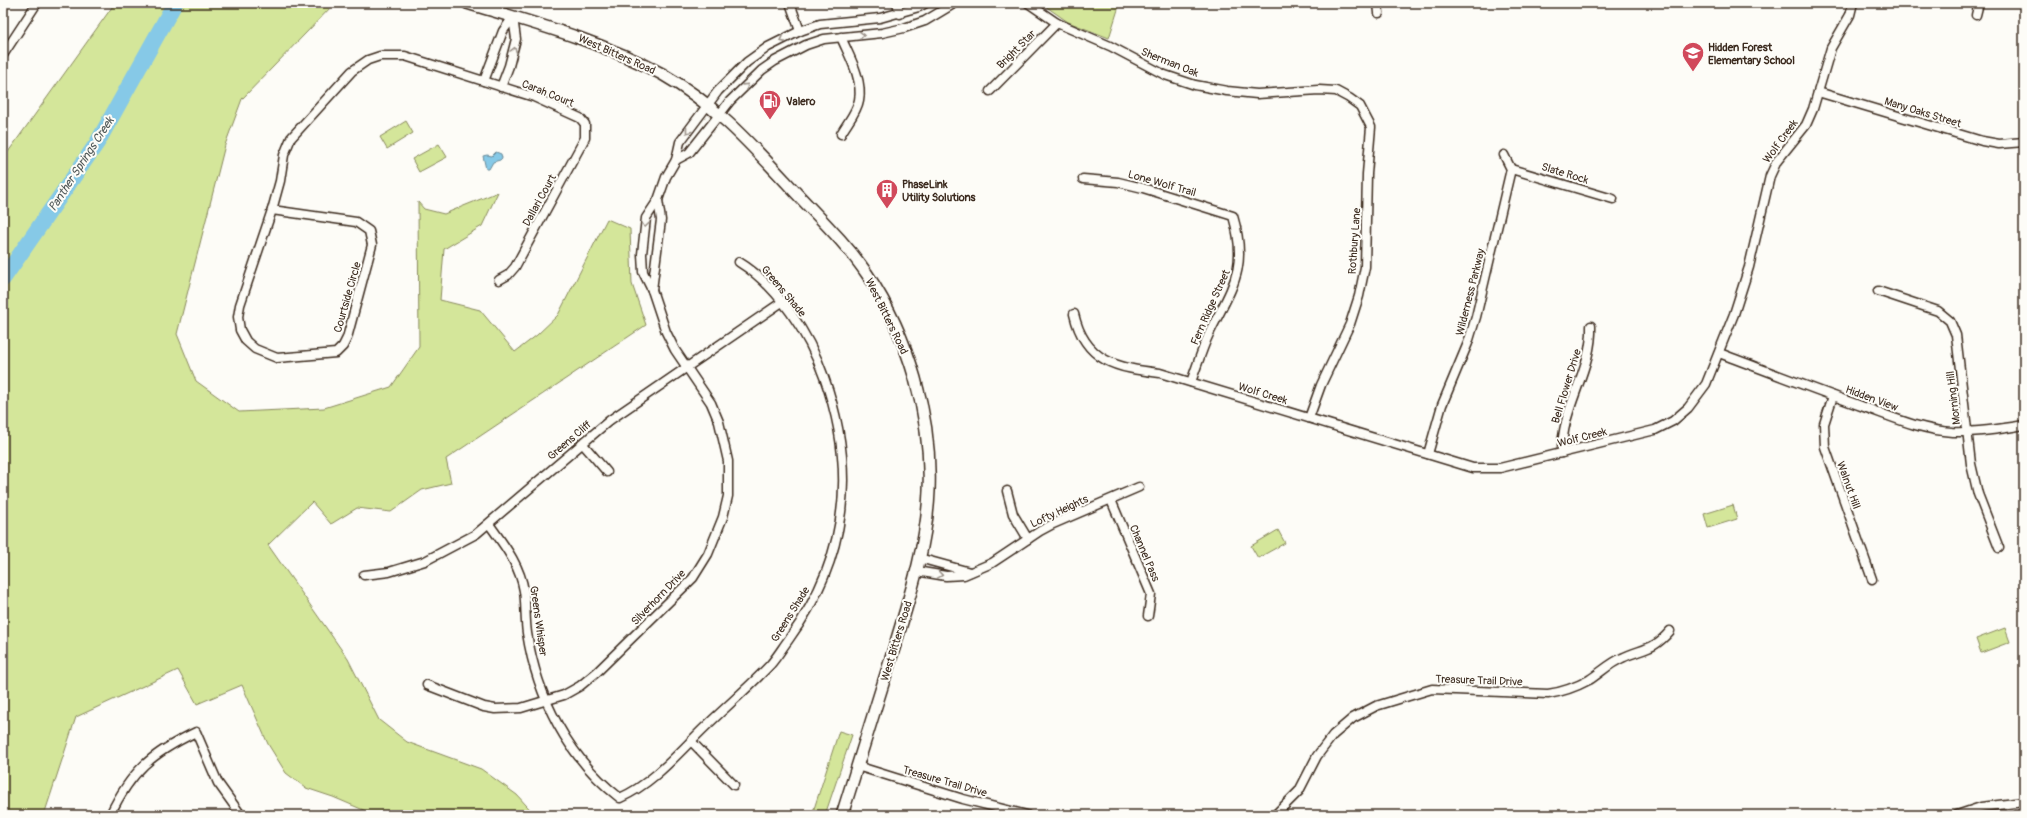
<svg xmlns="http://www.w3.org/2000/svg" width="2027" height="818" viewBox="0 0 2027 818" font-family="Pangolin,sans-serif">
<rect width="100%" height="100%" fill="#fdfcf7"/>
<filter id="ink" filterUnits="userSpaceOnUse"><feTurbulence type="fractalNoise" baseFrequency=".025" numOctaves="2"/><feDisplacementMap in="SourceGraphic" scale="8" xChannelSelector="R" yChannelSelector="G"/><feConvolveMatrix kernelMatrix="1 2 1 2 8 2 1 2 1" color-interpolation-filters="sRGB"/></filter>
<g filter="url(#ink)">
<g fill="#d4e69a" stroke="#88885c">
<polygon points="115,3 335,3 242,99 225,145 177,334 196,381 239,412 324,408 391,387 419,347 418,202 424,209 444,214 498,192 482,226 444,249 440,300 480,310 515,352 537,335 558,315 607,219 630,229 632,284 646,325 446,459 451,483 422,490 391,512 357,508 331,524 312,502 268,545 348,659 379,720 407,742 481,769 517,795 535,815 375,815 333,797 306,788 286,773 268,744 242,685 197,704 178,670 76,717 44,815 3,815 3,159"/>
<polygon points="1041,3 1120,3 1109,38 1068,22"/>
<polygon points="406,121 413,133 387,149 380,137"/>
<polygon points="439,144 447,157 419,172 412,159"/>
<polygon points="1733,505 1737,519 1708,528 1704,514"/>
<polygon points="1278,530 1285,543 1258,558 1251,546"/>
<polygon points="2005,628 2010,642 1981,653 1976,639"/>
<polygon points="839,731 852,735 825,815 812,815"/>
</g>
<polygon fill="#86c9e7" stroke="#688997" points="496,152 501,154 502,158 500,160 493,162 489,169 486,169 483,156 487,155 492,156"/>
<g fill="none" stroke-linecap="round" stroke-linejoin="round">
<polyline stroke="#86c9e7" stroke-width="16" points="3,279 97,143 175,3"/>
<g stroke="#3b2a1e" stroke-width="11">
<g id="minor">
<polyline points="790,3 800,31"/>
<polyline points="897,3 900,14"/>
<polyline points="1028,3 1057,23 1110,46 1165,75 1195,85 1227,91 1257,94 1319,90 1336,91 1349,98 1360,106 1371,127 1367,174 1365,267 1359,296 1350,324 1321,385 1309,418"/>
<polyline points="1378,3 1379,13"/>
<polyline points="1976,15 1979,3"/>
<path d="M841 37C849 56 863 79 859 100 857 112 847 123 841 134"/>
<polyline points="3,55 37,3"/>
<polyline points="484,81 503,31 513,17 516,39 509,66 501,87"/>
<polyline points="990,91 1057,23"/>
<polyline points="1818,92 1982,141 1999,144 2024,142"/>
<polyline points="676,160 689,153 730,101 762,70 775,61 806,45 824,39 882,33 904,28 925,21 955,3"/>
<polyline points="1511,169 1613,199"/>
<path d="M1083 179 1118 182 1143 188 1233 216C1249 270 1231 288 1209 334 1202 349 1197 366 1191 382"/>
<polyline points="272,210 280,181 284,155 291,138 352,71 368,60 380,56 405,56 534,97 580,118 585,124 585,138 515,267 508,275 499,280"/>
<polygon points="272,210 356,222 369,231 372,245 347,338 343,346 336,353 277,358 255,349 246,341 240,330 238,317 240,305"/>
<polyline points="652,290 661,220 658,200"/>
<polyline points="1878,291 1938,311 1950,321 1956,335 1971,464 1978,494 1999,548"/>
<path d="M1074 314C1085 362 1117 368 1160 373L1473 468H1500L1655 430 1673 421 1688 408 1706 384 1734 314 1749 267 1770 176 1777 161 1806 125 1813 109 1831 48 1850 15 1853 3"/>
<path d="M1719 353C1767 371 1816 390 1864 407 1892 417 1921 430 1952 432 1976 433 2001 429 2024 425"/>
<polyline points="1833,396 1824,424 1825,447 1872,579"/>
<polyline points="582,443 607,472"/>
<path d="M1562 453C1561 408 1593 369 1591 326"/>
<polyline points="1428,454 1442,405 1468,343 1476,317 1511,169 1504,155"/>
<polyline points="1007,491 1013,514 1028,539"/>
<polyline points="1111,500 1151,594 1148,616"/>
<path d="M489 524C504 545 520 565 524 591 526 604 525 619 527 633 537 697 568 758 620 798 654 783 679 752 705 727 727 706 749 687 770 665 777 657 783 647 789 639 848 558 857 469 824 377 809 334 778 286 739 262"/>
<polyline points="919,558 970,572"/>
<polyline points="916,571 946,576 964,575 992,563 1040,531 1053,524 1139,487"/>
<polyline points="364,575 389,572 425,561 476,534 610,420 782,302"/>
<polyline points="427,685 484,707 495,709 521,708 564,695 580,686 597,672 693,578 708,554 723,517 728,496 728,461 719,422 711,403 675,350 666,332 652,290 643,272 642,254 646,218 658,200 666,177 676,160 680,142 718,91 747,62 768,47 800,31 820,24 880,18 919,7 926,3"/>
<polyline points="691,741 734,785"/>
<polyline points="857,766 963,799 1027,815"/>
<path d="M110 815C131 771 152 753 196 732L218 783 241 815"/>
<path d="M1275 815 1299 791 1317 756 1333 735 1353 718 1376 706 1432 689 1548 694C1562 692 1576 687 1589 680 1600 673 1610 663 1622 658 1643 648 1653 651 1670 631"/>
<polyline points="1957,815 1981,807 2024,802"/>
</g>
</g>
<g stroke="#3b2a1e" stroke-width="14">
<path id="secondary" d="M467 3C533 23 601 41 662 74 713 103 747 140 786 182 813 212 844 240 867 274 909 337 932 416 929 491 927 543 911 593 896 642 878 700 860 757 842 815"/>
</g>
<use href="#minor" stroke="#fdfcf7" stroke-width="8"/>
<use href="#secondary" stroke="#fdfcf7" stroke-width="11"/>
</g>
<defs><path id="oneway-chevron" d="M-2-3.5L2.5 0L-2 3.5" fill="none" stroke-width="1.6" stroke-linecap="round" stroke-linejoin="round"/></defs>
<g stroke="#9c938a">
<use href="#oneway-chevron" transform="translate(862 35) rotate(-4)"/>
<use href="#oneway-chevron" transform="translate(782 40) rotate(152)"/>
<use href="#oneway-chevron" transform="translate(514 50) rotate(-75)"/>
<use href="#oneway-chevron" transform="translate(746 86) rotate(-44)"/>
<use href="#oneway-chevron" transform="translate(688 131) rotate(128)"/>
<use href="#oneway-chevron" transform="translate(645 225) rotate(97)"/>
<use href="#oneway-chevron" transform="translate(940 575) rotate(9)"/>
</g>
</g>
<defs>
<g id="school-pin" transform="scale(1.15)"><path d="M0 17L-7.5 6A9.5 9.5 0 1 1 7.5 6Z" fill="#d1495b" stroke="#fdfcf7"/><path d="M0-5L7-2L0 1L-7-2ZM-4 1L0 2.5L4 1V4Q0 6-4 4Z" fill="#fff"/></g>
<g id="fuel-pin" transform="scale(1.15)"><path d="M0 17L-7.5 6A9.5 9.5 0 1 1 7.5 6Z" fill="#d1495b" stroke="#fdfcf7"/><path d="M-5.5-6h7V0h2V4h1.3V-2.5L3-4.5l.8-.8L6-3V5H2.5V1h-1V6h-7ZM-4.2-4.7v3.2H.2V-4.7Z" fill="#fff"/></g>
<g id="building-pin" transform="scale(1.15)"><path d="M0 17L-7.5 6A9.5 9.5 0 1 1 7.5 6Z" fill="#d1495b" stroke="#fdfcf7"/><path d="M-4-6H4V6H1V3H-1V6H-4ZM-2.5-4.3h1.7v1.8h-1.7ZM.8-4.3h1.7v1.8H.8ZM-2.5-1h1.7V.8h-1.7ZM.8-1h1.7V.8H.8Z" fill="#fff"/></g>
</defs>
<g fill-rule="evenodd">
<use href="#school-pin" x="1693" y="53"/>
<use href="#fuel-pin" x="770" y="101"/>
<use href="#building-pin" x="887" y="190"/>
</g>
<g text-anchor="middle" stroke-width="4" stroke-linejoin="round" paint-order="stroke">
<g font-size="11" font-weight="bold" fill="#3b2a1e" stroke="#fdfcf7" text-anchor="start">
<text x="1708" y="51">Hidden Forest<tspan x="1708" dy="13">Elementary School</tspan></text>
<text x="786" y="105">Valero</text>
<text x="902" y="188">PhaseLink<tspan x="902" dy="13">Utility Solutions</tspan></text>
</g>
<g font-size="11" fill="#3b2a1e" stroke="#fdfcf7">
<text transform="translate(1016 49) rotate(-45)" y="4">Bright Star</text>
<text transform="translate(617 54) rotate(24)" y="4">West Bitters Road</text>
<text transform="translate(1170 62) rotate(22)" y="4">Sherman Oak</text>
<text transform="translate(548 93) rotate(22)" y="4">Carah Court</text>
<text transform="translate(1923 112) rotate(17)" y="4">Many Oaks Street</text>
<text transform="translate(1780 141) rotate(-54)" y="4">Wolf Creek</text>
<text transform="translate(1565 173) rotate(17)" y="4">Slate Rock</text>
<text transform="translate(1162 183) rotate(16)" y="4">Lone Wolf Trail</text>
<text transform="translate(539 200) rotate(-61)" y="4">Dallari Court</text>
<text transform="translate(1354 241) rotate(-86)" y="4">Rothbury Lane</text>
<text transform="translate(784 291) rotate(50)" y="4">Greens Shade</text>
<text transform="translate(1470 292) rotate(-76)" y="4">Wilderness Parkway</text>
<text transform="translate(347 297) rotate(-74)" y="4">Courtside Circle</text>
<text transform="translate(1210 307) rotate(-66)" y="4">Fern Ridge Street</text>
<text transform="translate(887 316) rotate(64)" y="4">West Bitters Road</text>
<text transform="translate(1566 386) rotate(-73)" y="4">Bell Flower Drive</text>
<text transform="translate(1263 393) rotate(17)" y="4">Wolf Creek</text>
<text transform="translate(1872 398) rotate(20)" y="4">Hidden View</text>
<text transform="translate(1953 398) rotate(-97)" y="4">Morning Hill</text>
<text transform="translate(1582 437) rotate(-14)" y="4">Wolf Creek</text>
<text transform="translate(569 440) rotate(-41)" y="4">Greens Cliff</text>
<text transform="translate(1849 485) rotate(70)" y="4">Walnut Hill</text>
<text transform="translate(1059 511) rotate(-25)" y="4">Lofty Heights</text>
<text transform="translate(1145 553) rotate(67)" y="4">Channel Pass</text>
<text transform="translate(658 597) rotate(-46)" y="4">Silverhorn Drive</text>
<text transform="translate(790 614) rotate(-58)" y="4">Greens Shade</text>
<text transform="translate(539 621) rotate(82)" y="4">Greens Whisper</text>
<text transform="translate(896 641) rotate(-73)" y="4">West Bitters Road</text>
<text transform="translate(1479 680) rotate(2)" y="4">Treasure Trail Drive</text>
<text transform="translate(945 781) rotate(16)" y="4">Treasure Trail Drive</text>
</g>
<g font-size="12" font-style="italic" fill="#525a5a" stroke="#fdfcf7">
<text transform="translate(81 164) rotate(-57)" y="4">Panther Springs Creek</text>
</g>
</g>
<rect width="2027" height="818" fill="none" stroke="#fdfcf7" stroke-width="16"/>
<rect x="8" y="8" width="2011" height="802" fill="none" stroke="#3b2a1e" stroke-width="1.5" filter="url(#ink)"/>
</svg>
